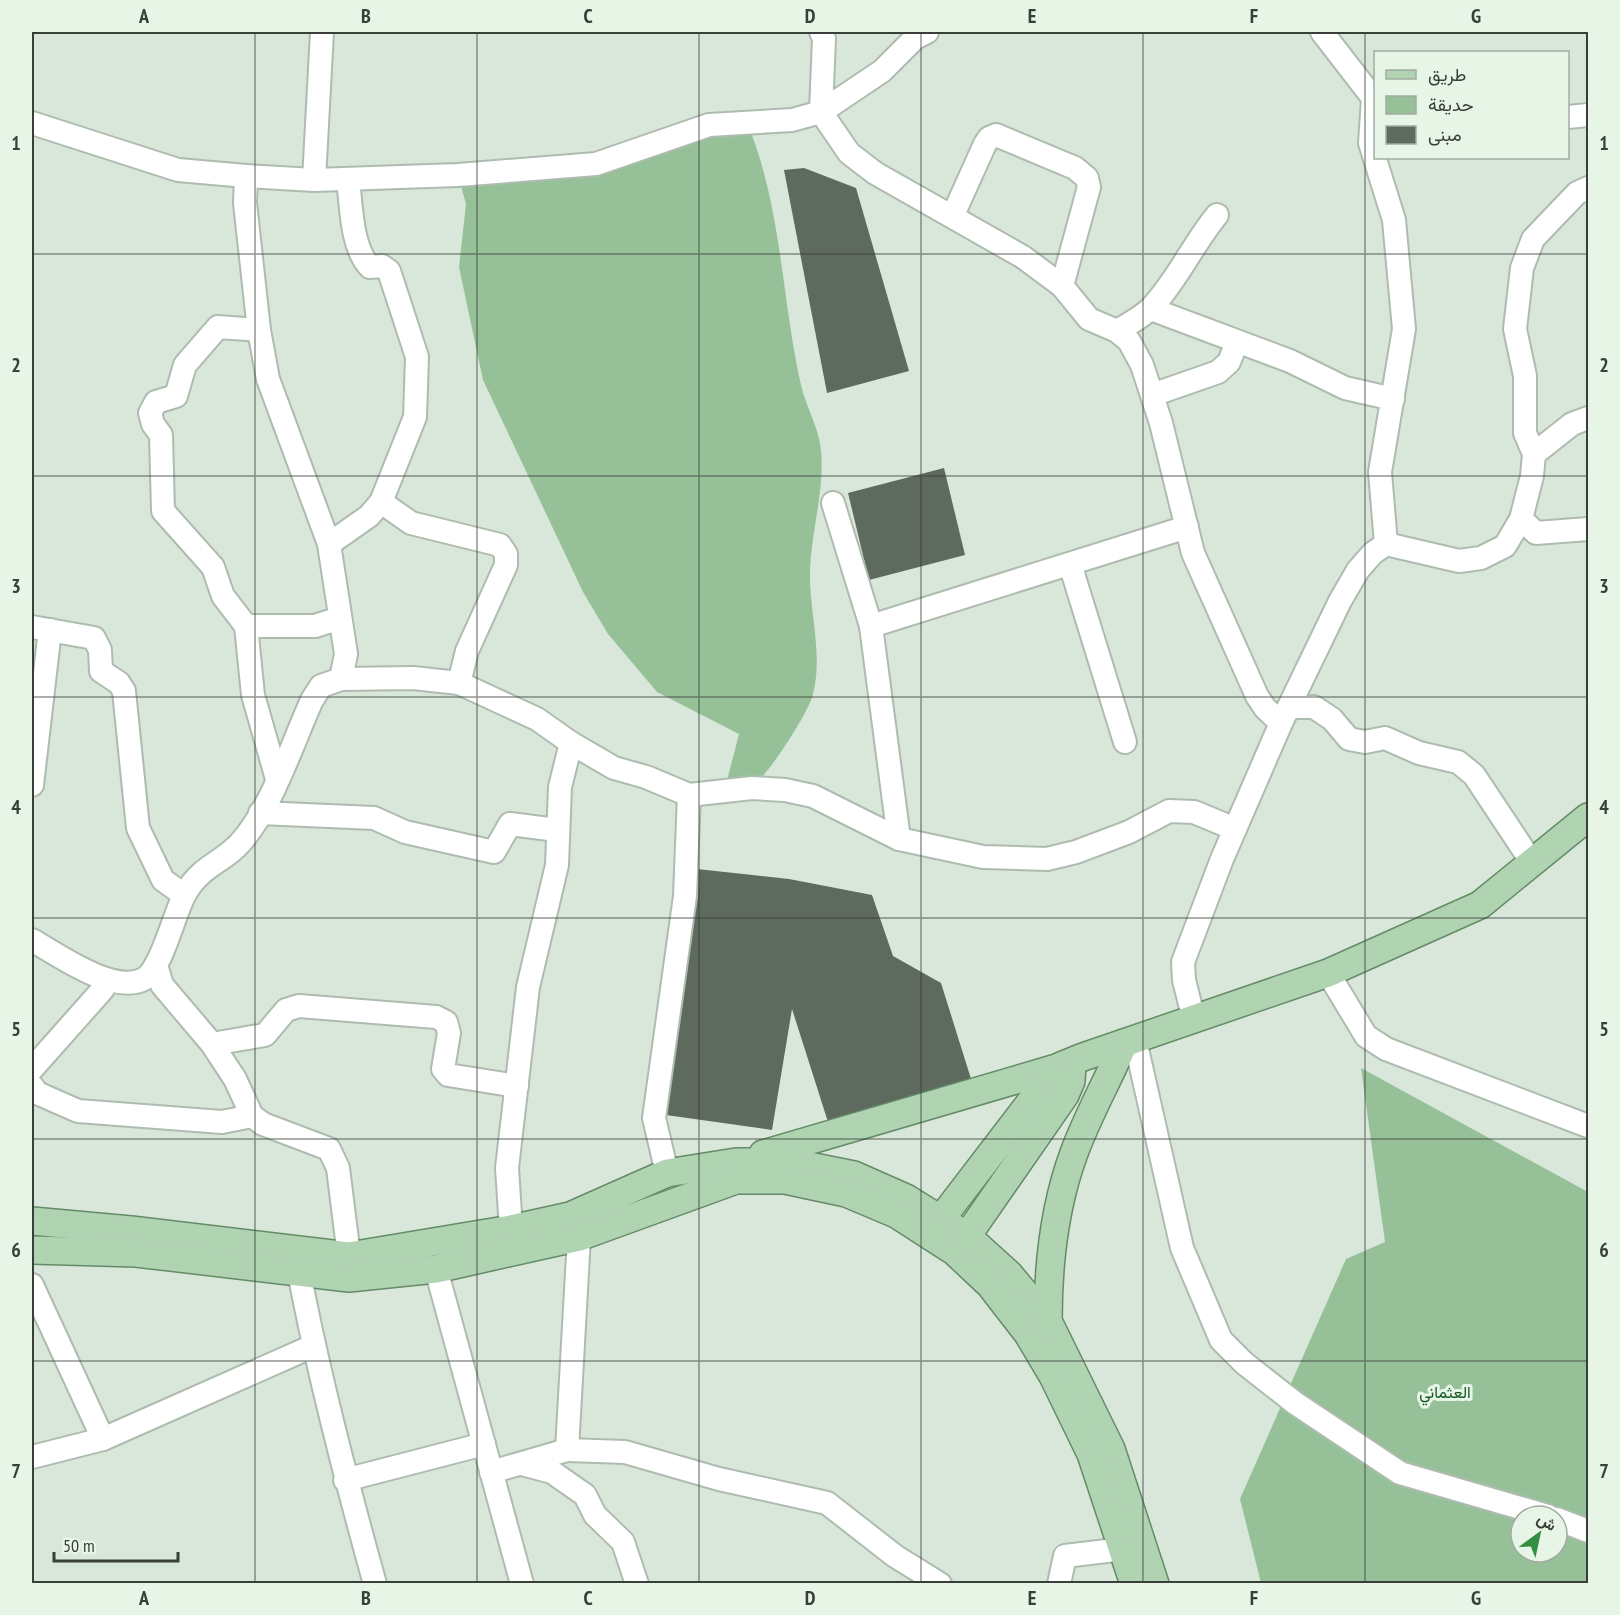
<svg xmlns="http://www.w3.org/2000/svg" width="1620" height="1615" viewBox="0 0 1620 1615" font-family="'PT Sans Narrow',Vazirmatn,sans-serif">
<rect width="100%" height="100%" fill="#d9e7da"/>
<g fill="#96c098" fill-rule="evenodd">
<path d="M746 120C782 205 781 297 801 385 806 407 819 428 821 450 825 492 810 534 810 576 810 615 823 655 813 694 810 710 768 776 754 784 747 789 733 790 724 792L739 734 657 692 608 634 583 592 483 380 459 267 466 204 458 175 596 164Z"/>
<path d="M1361 1068 1588 1192V1583H1261L1240 1499 1346 1259 1385 1242ZM1521 1516H1557V1552H1521Z"/>
</g>
<g fill="#5e6a5e">
<polygon points="804,168 856,188 909,371 827,393 784,170"/>
<polygon points="944,468 965,555 869,580 848,493"/>
<polygon points="697,869 789,879 872,895 893,956 941,983 972,1082 828,1122 792,1009 772,1130 666,1115"/>
</g>
<g fill="none" stroke-linecap="round" stroke-linejoin="round">
<g stroke="#aebcaf" stroke-width="26">
<g id="minor">
<polyline points="821,32 824,38 821,112 849,153 875,173 1023,257 1062,286 1089,319 1117,331 1129,341 1142,365 1161,423 1193,553 1257,696 1265,708 1281,723"/>
<polyline points="1322,32 1373,98 1370,143 1394,220 1404,329 1380,472 1386,544"/>
<polyline points="1568,117 1588,115"/>
<polyline points="32,123 178,170 246,176 314,180 458,175 596,164 709,125 792,120 821,112 882,71 915,38 927,32"/>
<polyline points="246,176 245,203 259,330 268,379 329,544 346,654 341,679"/>
<polyline points="314,180 322,32"/>
<polyline points="953,215 985,144 989,138 996,135 1075,168 1087,178 1089,187 1062,286"/>
<polyline points="1151,309 1290,361 1345,388 1393,399"/>
<polyline points="259,330 218,327 185,365 176,396 156,402 150,413 153,424 161,435 163,511 213,567 223,596 246,626 253,695 277,779"/>
<path d="M1117 331C1128 324 1143 317 1152 307 1178 279 1193 244 1217 215"/>
<polyline points="1152,395 1218,372 1229,362 1237,342"/>
<polyline points="1534,454 1572,424 1588,418"/>
<polyline points="381,502 411,523 500,545 506,554 506,565 467,651 459,683"/>
<polyline points="833,503 871,626 899,839"/>
<polyline points="1521,519 1536,533 1588,529"/>
<path d="M329 544 369 516 381 502 415 417 417 357 389 271 382 266 370 267C351 248 351 203 348 179"/>
<polyline points="1070,564 1125,742"/>
<polyline points="246,626 315,626 340,618"/>
<polyline points="871,626 1187,527"/>
<polyline points="32,627 94,638 100,650 101,671 119,683 124,691 138,828 163,880 184,895"/>
<polyline points="1289,707 1314,707 1332,719 1349,739 1365,742 1385,738 1419,753 1458,762 1474,775 1533,864"/>
<polyline points="32,785 50,630"/>
<polyline points="260,813 374,818 405,832 494,852 510,824 557,830"/>
<path d="M32 940C58 955 114 995 144 979 162 969 174 913 185 894 201 865 223 863 241 842 273 805 292 744 312 700L321 686 341 679 413 678 459 683 537 719 571 743 614 768 646 777 689 795 752 788 785 790 813 796 899 839 983 857 1047 859 1076 852 1129 832 1169 811 1194 812 1235 829"/>
<polyline points="156,965 162,985 212,1044 235,1079 252,1116 263,1124 329,1149 338,1168 349,1256"/>
<polyline points="1328,973 1366,1036 1386,1049 1588,1126"/>
<polyline points="1194,1020 1184,980 1183,962 1222,859 1281,723 1340,601 1358,570 1373,553 1386,544 1459,561 1481,558 1505,546 1521,519 1532,476 1534,454 1525,433 1525,376 1515,329 1522,268 1533,239 1577,193 1588,188"/>
<polyline points="1135,1040 1182,1248 1221,1340 1244,1363 1295,1403 1400,1473 1548,1516"/>
<polyline points="212,1044 265,1035 286,1010 299,1006 436,1017 446,1022 449,1033 443,1069 448,1075 517,1086"/>
<polyline points="32,1069 103,989 102,979"/>
<polyline points="32,1086 37,1093 78,1111 222,1122 252,1116"/>
<polyline points="667,1173 654,1118 685,896 689,795"/>
<polyline points="511,1229 507,1168 528,987 557,865 560,787 571,743"/>
<polyline points="436,1269 522,1584"/>
<path d="M299 1272C319 1377 346 1480 375 1584"/>
<polyline points="32,1285 103,1439"/>
<polyline points="567,1450 625,1452 719,1479 827,1503 895,1556 940,1584"/>
<polyline points="32,1457 103,1439 313,1346"/>
<polyline points="522,1464 552,1472 585,1495 595,1515 623,1542 637,1584"/>
<polyline points="491,1472 567,1450 579,1237"/>
<polyline points="345,1480 484,1444"/>
<polyline points="1557,1519 1588,1531"/>
<polyline points="1059,1584 1065,1556 1123,1549"/>
</g>
</g>
<g stroke="#648b66" stroke-width="30">
<g id="major">
<polyline points="763,1154 1060,1067"/>
<polyline points="32,1221 131,1230 349,1256 511,1229 570,1216 667,1173 736,1162 789,1162 854,1175 906,1198 967,1236 1009,1274 1048,1321 1111,1449 1155,1584"/>
<polyline points="931,1232 1042,1087 1061,1066 1083,1057 1328,973 1480,905 1588,817"/>
<polyline points="32,1250 136,1253 349,1278 436,1269 579,1237 736,1180 785,1180 846,1193 896,1214 955,1252 990,1285 1028,1334 1053,1376 1091,1454 1134,1584"/>
<polyline points="956,1252 1065,1095 1071,1081 1072,1064"/>
<path d="M1048 1321C1048 1264 1054 1207 1074 1153 1088 1115 1108 1080 1124 1043"/>
</g>
</g>
<use href="#minor" stroke="#fff" stroke-width="22"/>
<use href="#major" stroke="#b0d3b2" stroke-width="27"/>
</g>
<path fill="none" stroke="#383e38" stroke-width="1.5" stroke-opacity="0.55" d="M255 32V1584M477 32V1584M699 32V1584M921 32V1584M1143 32V1584M1365 32V1584M32 254H1588M32 476H1588M32 697H1588M32 918H1588M32 1139H1588M32 1361H1588"/>
<g text-anchor="middle" stroke-width="6" stroke-linejoin="round" paint-order="stroke">
<g font-size="16" fill="#14571f" stroke="#e7f5e7">
<text x="1445" y="1398">العثماني</text>
</g>
</g>
<rect width="1620" height="1615" fill="none" stroke="#e7f5e7" stroke-width="66"/>
<rect x="1374" y="51" width="195" height="108" fill="#e7f5e7" stroke="#a1aca1" stroke-width="1.5"/>
<rect x="1386" y="70" width="30" height="9" fill="#b0d3b2" stroke="#a1aca1" stroke-width="1.5"/>
<text x="1428" y="81" font-size="18" fill="#383e38">طريق</text>
<rect x="1386" y="96" width="30" height="18" fill="#96c098" stroke="#a1aca1" stroke-width="1.5"/>
<text x="1428" y="111" font-size="18" fill="#383e38">حديقة</text>
<rect x="1386" y="126" width="30" height="18" fill="#5e6a5e" stroke="#a1aca1" stroke-width="1.5"/>
<text x="1428" y="141" font-size="18" fill="#383e38">مبنى</text>
<g transform="translate(1539 1534) rotate(33)"><circle r="28" fill="#e7f5e7" stroke="#a1aca1" stroke-width="1.5"/>
<path d="M0-4.5L10 22L0 15L-10 22Z" fill="#338e3f"/>
<text y="-9" font-size="16" font-weight="bold" text-anchor="middle" fill="#383e38">ش</text>
</g>
<path d="M54 1552v9h124v-9" fill="none" stroke="#383e38" stroke-width="3"/>
<text x="63" y="1552" font-size="18" fill="#383e38" stroke="#e7f5e7" stroke-width="4.5" paint-order="stroke">50 m</text>
<rect x="33" y="33" width="1554" height="1549" fill="none" stroke="#383e38" stroke-width="2"/>
<g font-size="20" text-anchor="middle" font-weight="bold" fill="#383e38">
<text x="144" y="23">A</text>
<text x="366" y="23">B</text>
<text x="588" y="23">C</text>
<text x="810" y="23">D</text>
<text x="1032" y="23">E</text>
<text x="1254" y="23">F</text>
<text x="1476" y="23">G</text>
<text x="16" y="150">1</text>
<text x="1604" y="150">1</text>
<text x="16" y="372">2</text>
<text x="1604" y="372">2</text>
<text x="16" y="593">3</text>
<text x="1604" y="593">3</text>
<text x="16" y="814">4</text>
<text x="1604" y="814">4</text>
<text x="16" y="1036">5</text>
<text x="1604" y="1036">5</text>
<text x="16" y="1257">6</text>
<text x="1604" y="1257">6</text>
<text x="16" y="1478">7</text>
<text x="1604" y="1478">7</text>
<text x="144" y="1605">A</text>
<text x="366" y="1605">B</text>
<text x="588" y="1605">C</text>
<text x="810" y="1605">D</text>
<text x="1032" y="1605">E</text>
<text x="1254" y="1605">F</text>
<text x="1476" y="1605">G</text>
</g>
</svg>
